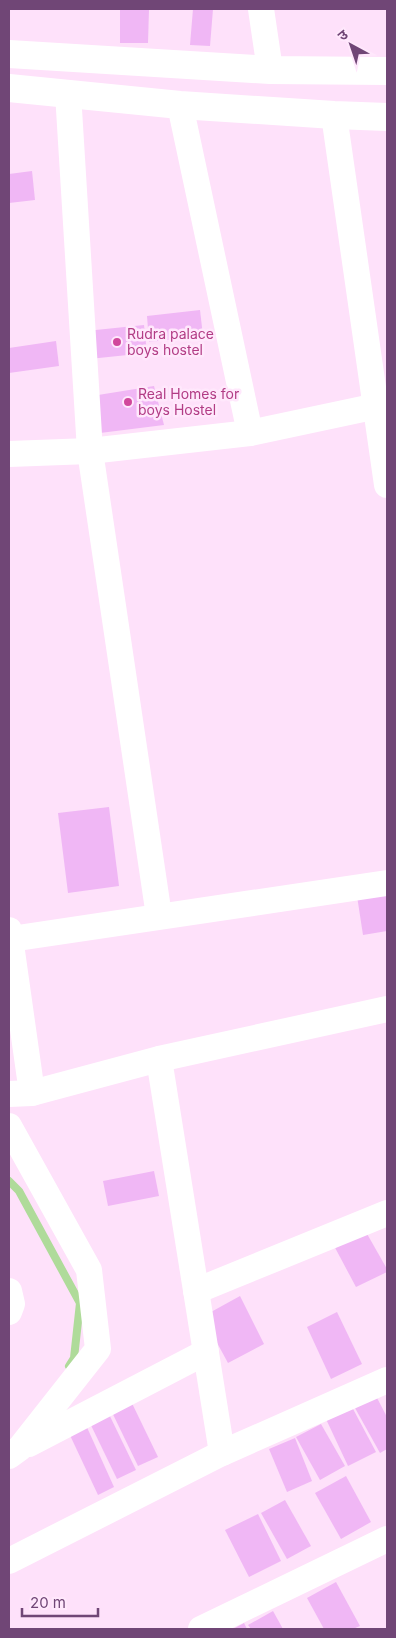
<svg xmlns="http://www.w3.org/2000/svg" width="396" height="1638" viewBox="0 0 396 1638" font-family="Inter,'Noto Sans Devanagari',sans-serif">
<rect width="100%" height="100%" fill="#fee1fa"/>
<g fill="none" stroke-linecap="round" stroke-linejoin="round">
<polyline stroke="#afdb9a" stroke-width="8" points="9,1181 19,1191 80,1303 74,1358 69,1366"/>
</g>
<g fill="#f0b7f5">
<polygon points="120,9 149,9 148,43 120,43"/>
<polygon points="193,9 213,9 210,46 190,45"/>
<polygon points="32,171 35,200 9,203 9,174"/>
<polygon points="200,310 203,336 149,342 147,316"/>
<polygon points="144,325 147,353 89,359 86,331"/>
<polygon points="56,341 59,366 9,373 9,348"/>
<polygon points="154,386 164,425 100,433 98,395"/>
<polygon points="109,807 119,886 68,893 58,813"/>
<polygon points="387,891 387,931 363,935 357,896"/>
<polygon points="154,1171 159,1196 108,1206 103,1181"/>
<polygon points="362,1225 387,1269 387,1272 356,1287 332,1242"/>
<polygon points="240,1296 264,1344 228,1363 209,1328 211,1312"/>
<polygon points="337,1312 362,1364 331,1379 307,1327"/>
<polygon points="128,1395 158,1457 138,1466 108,1404"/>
<polygon points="376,1396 387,1417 387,1449 380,1453 355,1408"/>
<polygon points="352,1407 376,1452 348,1466 326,1419"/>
<polygon points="106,1408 136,1470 117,1479 87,1417"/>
<polygon points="85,1423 114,1487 98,1495 68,1431"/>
<polygon points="321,1424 345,1466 320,1480 296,1437"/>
<polygon points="295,1438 312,1481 287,1492 269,1449"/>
<polygon points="346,1476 371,1522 341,1539 315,1493"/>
<polygon points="285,1500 311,1546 287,1559 261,1513"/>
<polygon points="258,1514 281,1561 249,1577 225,1530"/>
<polygon points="336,1582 360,1626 353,1629 324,1629 307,1598"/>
<polygon points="273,1611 283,1629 251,1629 248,1625"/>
<polygon points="244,1623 247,1629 233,1629"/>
</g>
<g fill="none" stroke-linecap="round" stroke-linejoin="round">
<g stroke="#fff" stroke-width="26">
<polyline points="261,9 270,70"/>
<polyline points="68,93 90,451 159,916"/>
<polyline points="180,105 250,433"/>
<polyline points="334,115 387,485"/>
<polyline points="9,454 90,451 250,433 377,406"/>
<polyline points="9,930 32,1093"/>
<polyline points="11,939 387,883"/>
<polyline points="159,1059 222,1453"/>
<polyline points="9,1094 32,1093 159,1059 387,1009"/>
<polyline points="9,1126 89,1270 98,1349 20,1448 9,1456"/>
<polyline points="9,1291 12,1304 9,1312"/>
<polyline points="196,1291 387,1213"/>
<polyline points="29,1444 206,1352"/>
<polyline points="9,1561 222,1453 387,1380"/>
<polyline points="201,1629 387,1539"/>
</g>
<g stroke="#fff" stroke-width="28">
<polyline points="9,54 270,70 387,71"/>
<polyline points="9,88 180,105 334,115 387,117"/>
</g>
</g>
<g fill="#d1479c" stroke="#ffe8fc" stroke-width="2">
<circle cx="117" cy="342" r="5"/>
<circle cx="128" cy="402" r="5"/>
</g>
<g text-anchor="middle" stroke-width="5" stroke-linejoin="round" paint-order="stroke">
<g font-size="14" fill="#b23c85" stroke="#ffe8fc" text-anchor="start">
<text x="127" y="339">Rudra palace<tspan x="127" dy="16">boys hostel</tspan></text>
<text x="138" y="399">Real Homes for<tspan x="138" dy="16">boys Hostel</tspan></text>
</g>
</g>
<rect width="396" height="1638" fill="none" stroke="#704676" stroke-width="20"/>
<g transform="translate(351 45) rotate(320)" stroke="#ffe8fc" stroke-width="4" paint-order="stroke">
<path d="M0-4L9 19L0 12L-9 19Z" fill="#704676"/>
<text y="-8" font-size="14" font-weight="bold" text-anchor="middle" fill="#704676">उ</text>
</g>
<path d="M22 1608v8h76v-8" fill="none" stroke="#704676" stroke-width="2.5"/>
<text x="30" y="1608" font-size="15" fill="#704676" stroke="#ffe8fc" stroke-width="4" paint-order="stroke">20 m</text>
</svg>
